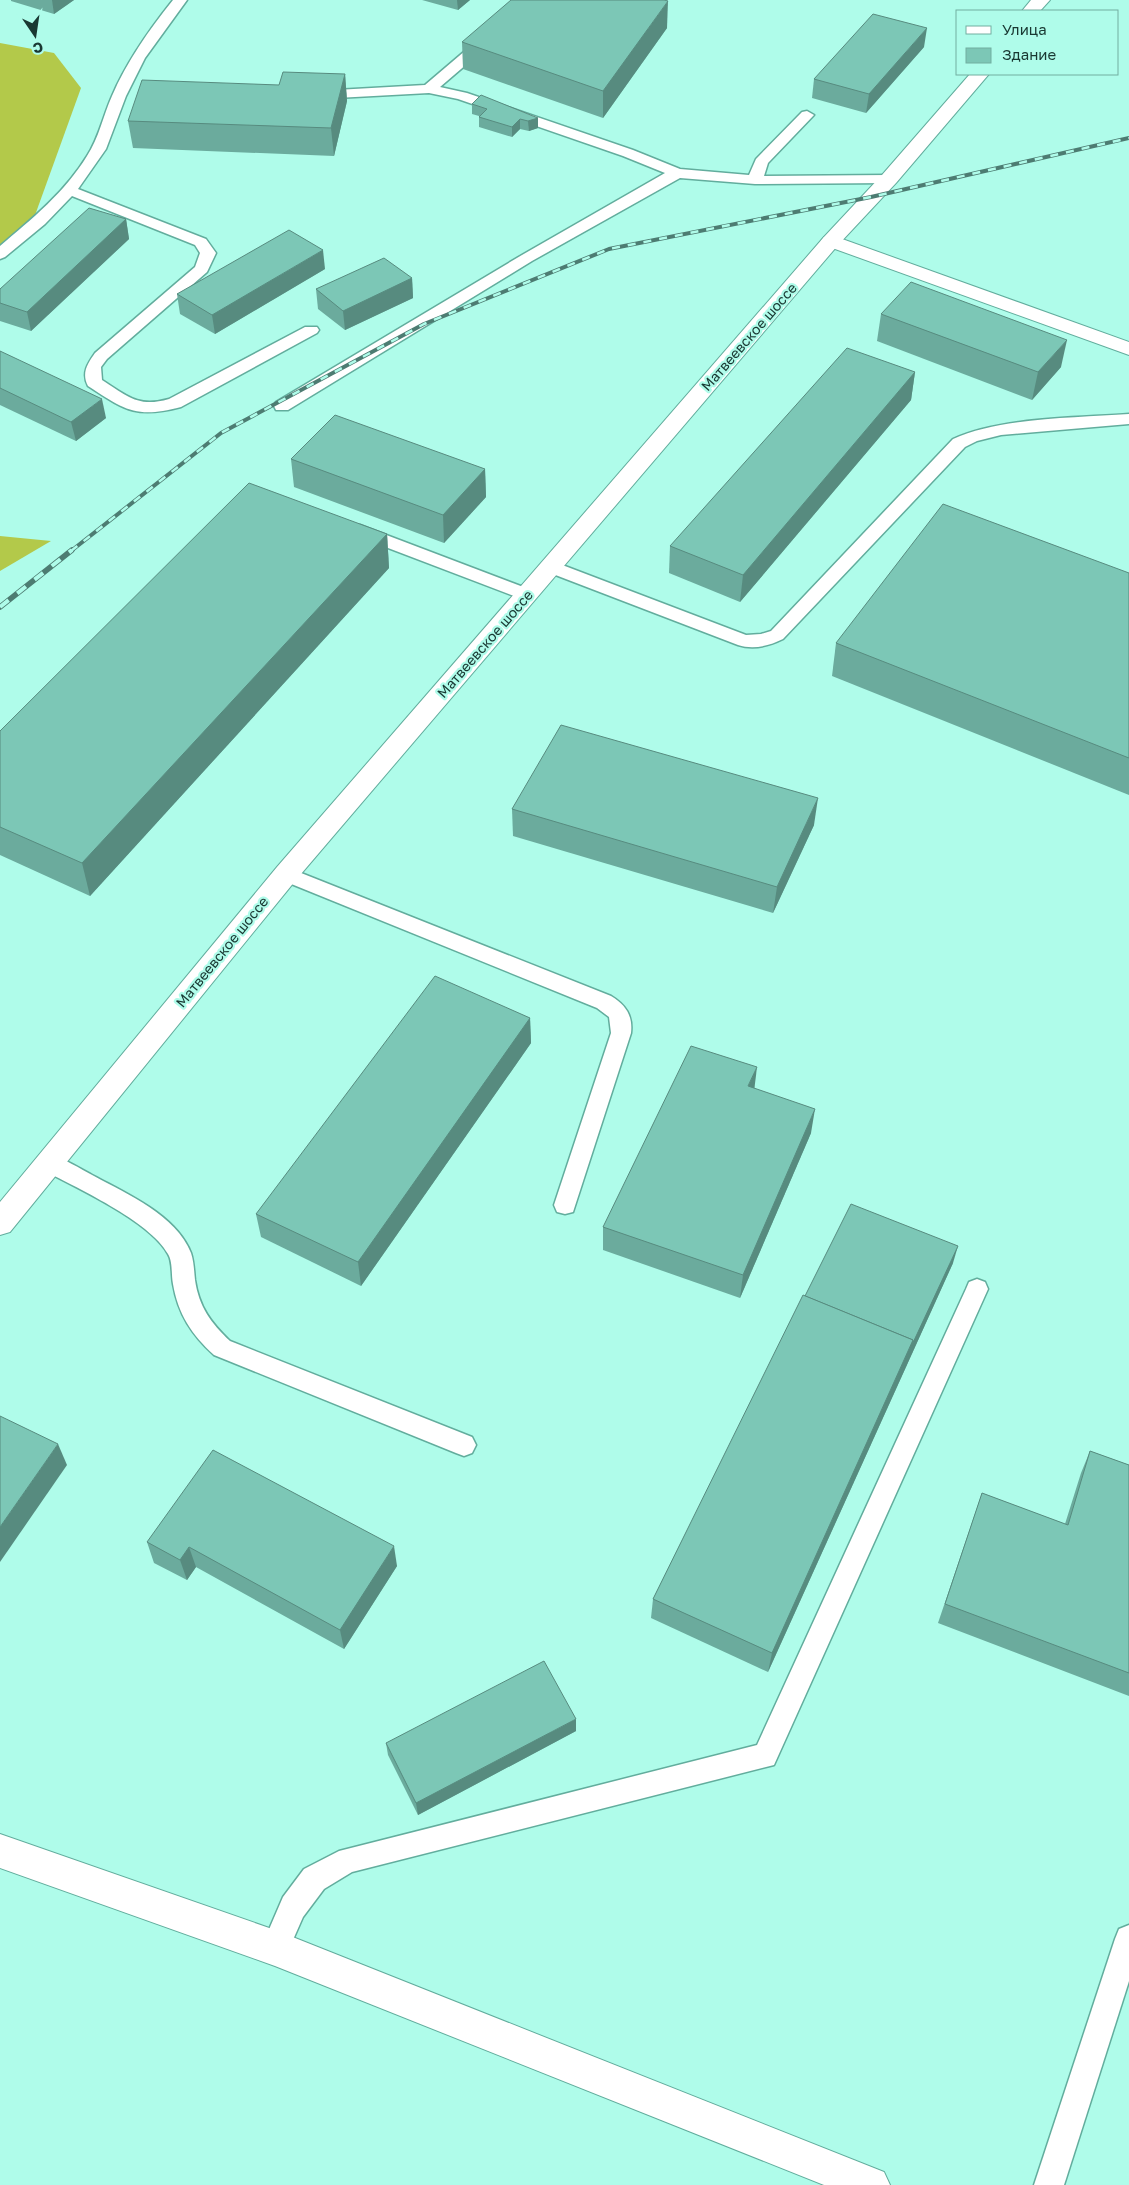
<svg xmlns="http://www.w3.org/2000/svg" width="1129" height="2185" viewBox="0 0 1129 2185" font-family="'Golos Text',sans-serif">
<rect width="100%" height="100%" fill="#affcea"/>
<g fill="#b3c94a">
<polygon points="0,43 54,53 81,88 34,218 0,251"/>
<polygon points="0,536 51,541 0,571"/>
</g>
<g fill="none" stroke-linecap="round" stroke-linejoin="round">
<g stroke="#62ad9d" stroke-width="3">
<g id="service">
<path d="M173 0H187L145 58 126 96 106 149 78 189 206 239 216 253 207 272 107 359 101 367 102 380C127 396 138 408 169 399L305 327H317L319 330 317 333 181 407C136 419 125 410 88 386 81 373 88 363 95 353L195 267 200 253 195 245 72 196 45 224 5 257 0 259V246C32 219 65 192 87 156 99 138 103 116 112 96 127 61 149 30 173 0Z"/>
<polygon points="484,38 489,39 491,42 489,45 440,87 467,93 633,150 680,169 749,175 756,159 802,112 807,111 814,115 768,163 764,176 889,175 894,176 896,179 894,182 889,183 755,184 680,178 532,261 288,410 276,410 274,406 276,402 522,255 665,173 623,156 458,99 429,93 318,99 311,95 318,91 425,85 479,39"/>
<path d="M1129 414V424L1001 435 977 441 965 447 783 639C769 646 753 650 738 645L545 571 542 567 545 563 551 561 557 563 746 635 761 634 771 631 953 439C1001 417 1076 418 1129 414Z"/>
<polygon points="360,525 534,591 537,595 534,599 528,601 522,599 354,535 351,531 354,527"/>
<path d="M286 867 611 996C626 1005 633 1016 631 1033L573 1212 565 1214 557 1212 554 1205 611 1033 609 1017 597 1008 279 879 276 874 279 869Z"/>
<path d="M49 1154C65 1159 79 1168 94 1176 127 1194 176 1215 191 1253 194 1262 194 1271 195 1280 199 1307 211 1323 230 1341L472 1437 476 1445 472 1453 464 1456 456 1453 214 1355C192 1335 178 1314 173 1284 171 1274 173 1262 168 1254 150 1221 75 1187 41 1169L38 1163 41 1157Z"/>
<polygon points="977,1279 985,1282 988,1289 774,1765 352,1872 324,1889 303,1917 285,1958 275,1962 265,1958 261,1948 283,1897 304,1869 339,1851 757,1745 966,1289 969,1282"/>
<polygon points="1129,1925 1129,1981 1064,2185 1034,2185 1115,1939 1119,1929"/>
</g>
</g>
<g stroke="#62ad9d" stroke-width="2">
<g id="minor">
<polygon points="831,235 1129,342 1129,355 824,245 821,241 824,237"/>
<polygon points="0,1834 275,1930 884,2172 890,2185 824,2185 275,1966 0,1868"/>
</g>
</g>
<g stroke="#62ad9d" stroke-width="2">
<g id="secondary">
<polygon points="1031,0 1050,0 1040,11 1022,11"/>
<polygon points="970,74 989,74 896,183 838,245 295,881 10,1232 0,1235 0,1202 277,867 824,237 882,175"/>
</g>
</g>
<use href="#service" fill="#fff" fill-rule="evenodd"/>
<use href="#minor" fill="#fff" fill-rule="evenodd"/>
<use href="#secondary" fill="#fff" fill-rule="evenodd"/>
<g stroke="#4d7c72" stroke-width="4">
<polyline id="rail-far1" points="71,551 221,433 424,324 609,249 871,197 1129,138"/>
</g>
<g stroke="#4d7c72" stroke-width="5.5">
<polyline id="rail" points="0,607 72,550"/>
</g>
<use href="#rail-far1" stroke="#affcea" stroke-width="2.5" stroke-dasharray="8" stroke-linecap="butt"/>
<use href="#rail" stroke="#affcea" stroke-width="4" stroke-dasharray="11" stroke-linecap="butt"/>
</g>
<g fill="#6bab9d">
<polygon points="11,0 74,0 54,14 11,1"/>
<polygon points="422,0 470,0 458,10"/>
<polygon points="667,28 603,118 463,69 462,42"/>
<polygon points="924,47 866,113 812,98 814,79"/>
<polygon points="345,74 347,101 334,156 133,148 128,121 279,85"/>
<polygon points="472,104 538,118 538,128 529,131 520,129 512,137 479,127 479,116 472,114"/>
<polygon points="126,219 129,239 31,331 0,321 0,289"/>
<polygon points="325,269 215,334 180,314 177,294"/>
<polygon points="412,278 413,298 345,330 318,309 316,289"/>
<polygon points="881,314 1061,367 1032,400 877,341"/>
<polygon points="0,351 106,418 76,441 0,405"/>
<polygon points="915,372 911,400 740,602 669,573 670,546"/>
<polygon points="291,459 485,469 486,497 444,543 294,487"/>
<polygon points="387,534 389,568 90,896 0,855 0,731"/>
<polygon points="1129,573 1129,795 832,676 836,643"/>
<polygon points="512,809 814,825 773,913 513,836"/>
<polygon points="530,1018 531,1043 361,1286 261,1237 256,1214"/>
<polygon points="754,1088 811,1133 740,1298 603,1250 603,1227"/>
<polygon points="953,1263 768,1672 651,1618 653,1599 805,1296"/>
<polygon points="1090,1451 1129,1465 1129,1696 938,1623 982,1493 1065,1524 1081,1473"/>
<polygon points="147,1542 397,1566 344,1649 196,1567 187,1580 154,1563"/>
<polygon points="576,1731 418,1815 388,1755 386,1743"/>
</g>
<g fill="#578b7f">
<polygon points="52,0 74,0 54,14"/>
<polygon points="457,0 470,0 458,10"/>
<polygon points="668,1 667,28 603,118 603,91"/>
<polygon points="927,28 924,47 866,113 869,94"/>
<polygon points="345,74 347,101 334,156 331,128"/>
<polygon points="538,118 538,128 529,131 528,121"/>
<polygon points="520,119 520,129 512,137 512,127"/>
<polygon points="126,219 129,239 31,331 27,312"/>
<polygon points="323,250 325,269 215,334 212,315"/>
<polygon points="412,278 413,298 345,330 343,311"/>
<polygon points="1067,340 1061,367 1032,400 1038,372"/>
<polygon points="915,372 911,400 740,602 743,575"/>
<polygon points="102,399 106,418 76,441 71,422"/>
<polygon points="485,469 486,497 444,543 443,515"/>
<polygon points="387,534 389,568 90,896 82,863"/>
<polygon points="818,798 814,825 773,913 777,887"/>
<polygon points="530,1018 531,1043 361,1286 358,1262"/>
<polygon points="757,1067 754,1092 748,1086"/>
<polygon points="815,1109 811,1133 740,1298 743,1275"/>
<polygon points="958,1246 953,1263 768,1672 772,1653 913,1340"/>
<polygon points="58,1444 67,1465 0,1562 0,1527"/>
<polygon points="394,1546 397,1566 344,1649 340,1630"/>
<polygon points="189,1547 196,1567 187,1580 180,1560"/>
<polygon points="576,1719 576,1731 418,1815 416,1803"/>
</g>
<g fill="#7cc7b6" stroke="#578b7f">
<polygon points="511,0 664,0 668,1 603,91 462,42"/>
<polygon points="873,14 927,28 869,94 814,79"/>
<polygon points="283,72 345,74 331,128 128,121 142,80 279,85"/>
<polygon points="481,95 538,118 528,121 520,119 512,127 479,117 487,109 472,104"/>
<polygon points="89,208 126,219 27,312 0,303 0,289"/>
<polygon points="289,230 323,250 212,315 177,294"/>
<polygon points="384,258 412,278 343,311 316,289"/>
<polygon points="911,282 1067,340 1038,372 881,314"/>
<polygon points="847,348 915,372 743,575 670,546"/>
<polygon points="0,351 102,399 71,422 0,388"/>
<polygon points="335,415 485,469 443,515 291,459"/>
<polygon points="249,483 387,534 82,863 0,827 0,731"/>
<polygon points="943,504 1129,573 1129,758 836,643"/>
<polygon points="561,725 818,798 777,887 512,809"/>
<polygon points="435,976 530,1018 358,1262 256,1214"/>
<polygon points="691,1046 757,1067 748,1086 815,1109 743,1275 603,1227"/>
<polygon points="851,1204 958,1246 911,1347 913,1340 805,1296"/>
<polygon points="803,1295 913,1340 772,1653 653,1599"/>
<polygon points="0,1416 58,1444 0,1527"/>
<polygon points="213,1450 394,1546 340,1630 189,1547 180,1560 147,1542"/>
<polygon points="1090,1451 1129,1465 1129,1673 945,1604 982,1493 1068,1525"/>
<polygon points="544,1661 576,1719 416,1803 386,1743"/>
</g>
<g text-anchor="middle" stroke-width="4.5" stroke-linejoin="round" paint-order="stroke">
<g font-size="14" fill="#193832" stroke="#affcea">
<text transform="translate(749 337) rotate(-49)" y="5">Матвеевское шоссе</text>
<text transform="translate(485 644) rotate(-49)" y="5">Матвеевское шоссе</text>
<text transform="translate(222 952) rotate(-51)" y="5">Матвеевское шоссе</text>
</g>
</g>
<rect x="956" y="10" width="162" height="65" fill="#affcea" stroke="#73aea0"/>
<rect x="966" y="26" width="25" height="8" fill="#ffffff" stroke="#73aea0"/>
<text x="1002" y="35" font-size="15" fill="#193832">Улица</text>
<rect x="966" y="48" width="25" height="15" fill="#7cc7b6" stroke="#73aea0"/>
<text x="1002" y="60" font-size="15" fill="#193832">Здание</text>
<g transform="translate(35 35) rotate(167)" stroke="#affcea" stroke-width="4" paint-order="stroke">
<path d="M0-4L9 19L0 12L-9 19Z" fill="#193832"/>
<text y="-8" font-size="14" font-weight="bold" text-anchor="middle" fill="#193832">С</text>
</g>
</svg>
